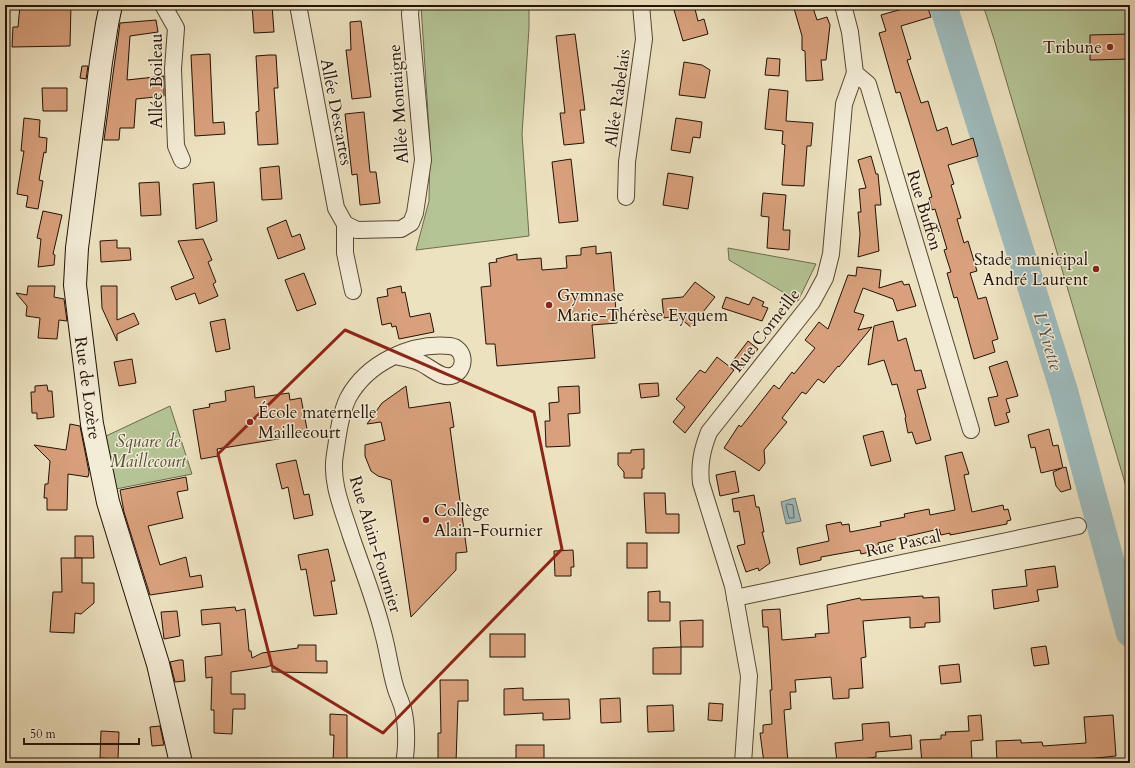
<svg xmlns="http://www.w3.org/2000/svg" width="1135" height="768" viewBox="0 0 1135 768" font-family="Cardo,serif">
<rect width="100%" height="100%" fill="#ede2c0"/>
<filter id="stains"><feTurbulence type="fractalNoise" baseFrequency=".005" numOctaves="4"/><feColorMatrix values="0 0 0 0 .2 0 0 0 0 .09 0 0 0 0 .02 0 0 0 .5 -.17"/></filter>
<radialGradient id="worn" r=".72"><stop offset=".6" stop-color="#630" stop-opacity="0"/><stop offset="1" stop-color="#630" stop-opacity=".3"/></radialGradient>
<g fill="#b5c495" stroke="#6c6b4e">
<polygon points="421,5 529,5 529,28 522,134 529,236 416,250 429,201 430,145"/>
<polygon points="983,5 1130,5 1130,500 994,39"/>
<polygon points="728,248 816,264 798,301 729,260"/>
<polygon points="170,406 192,474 116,489 106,436"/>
</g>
<polygon fill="#9ebbbd" stroke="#6d7774" points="795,498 801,521 786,524 781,502"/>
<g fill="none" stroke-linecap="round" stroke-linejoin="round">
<polygon stroke="#606662" stroke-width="1" points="788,504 793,505 794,518 789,518 786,506"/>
<polyline stroke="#9ebbbd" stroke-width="28" points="943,5 1064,391 1130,633"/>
</g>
<g fill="#d8a07c" stroke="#231206">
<polygon points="20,5 57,8 57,5 71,5 70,46 12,47 13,27 18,27"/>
<polygon points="252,5 272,5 274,32 254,33"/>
<polygon points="694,5 698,21 704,19 708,34 683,41 674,10"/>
<polygon points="793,5 812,5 817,20 827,17 830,25 826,60 821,60 823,80 806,81 805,51 802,50 802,36"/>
<polygon points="916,5 927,5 931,17 901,26 911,59 907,60 921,103 928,101 937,131 947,127 952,145 973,138 978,156 948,165 954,184 951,185 961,218 957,219 964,243 968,241 977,271 970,273 978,299 986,297 998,339 992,341 995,352 974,359 957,297 954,298 947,273 951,272 944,250 947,249 935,209 932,210 929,198 932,197 900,92 896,93 879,33 886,31 881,15"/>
<polygon points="156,20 158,32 130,36 127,80 164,76 164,96 136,99 134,128 120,128 119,140 104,140 120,23"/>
<polygon points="361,21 371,97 352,99 346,50 351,50 350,22"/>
<polygon points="575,34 585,110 580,110 584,143 564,145 560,113 565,113 556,36"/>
<polygon points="1130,34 1130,59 1090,60 1090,35"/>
<polygon points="210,54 213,123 224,122 225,134 195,136 191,55"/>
<polygon points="269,55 276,55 278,88 274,88 278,144 258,145 256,112 259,111 256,56"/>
<polygon points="767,58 780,59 779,76 765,75"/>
<polygon points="684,62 702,65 710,70 705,98 679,95"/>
<polygon points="82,66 88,66 86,79 80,78"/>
<polygon points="42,88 67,88 67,111 43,111"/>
<polygon points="769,89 788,91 786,121 813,123 811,146 807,146 804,186 782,185 785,145 782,144 783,131 765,129"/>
<polygon points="364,112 370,172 376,172 380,203 360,205 357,174 352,175 345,114"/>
<polygon points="24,118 40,120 39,137 47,138 46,153 44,152 39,180 43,181 38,209 26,207 28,196 17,194 24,151 21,151"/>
<polygon points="676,118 702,122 700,138 693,137 690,153 671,150"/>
<polygon points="871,156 876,174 878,174 881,205 875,205 879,251 858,257 860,234 858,212 861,212 859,189 866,188 858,160"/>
<polygon points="571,159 578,221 559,223 552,162"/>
<polygon points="279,166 282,199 262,200 260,168"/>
<polygon points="668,173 693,177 688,209 663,205"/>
<polygon points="159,182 161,215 141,216 139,183"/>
<polygon points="214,182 217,221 196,229 193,184"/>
<polygon points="763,193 786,195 783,230 790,230 789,250 767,248 769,217 761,216"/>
<polygon points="43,211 62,215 53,254 55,255 54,265 38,267 41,239 37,238"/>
<polygon points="286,220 292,237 300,234 305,249 278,259 267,228"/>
<polygon points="203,239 212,260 208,262 216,282 213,284 218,296 199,304 195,293 176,300 171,287 194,278 178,241"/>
<polygon points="117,240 117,248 130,248 131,260 101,262 100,241"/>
<polygon points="596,246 596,254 611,252 617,323 592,325 595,358 497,366 495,344 486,344 481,287 491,286 489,263 497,262 496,259 517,254 517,260 541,258 542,270 567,268 566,256 581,255 581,248"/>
<polygon points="857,267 881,270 879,288 902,281 904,285 909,284 916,306 897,311 893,299 863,288 854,312 864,315 858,330 872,327 839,367 838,366 824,383 818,379 806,394 802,392 782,418 787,422 764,450 765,463 759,471 724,448 739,425 741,427 774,385 779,389 792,372 794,374 815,348 805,340 819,322 828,329 848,275 856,276"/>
<polygon points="304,273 316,304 297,311 285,280"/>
<polygon points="695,282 715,297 691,327 677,316 664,318 662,299 683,297"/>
<polygon points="28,286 55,286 54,297 64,299 67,321 59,320 57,339 38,338 40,318 26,316 27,306 16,293 27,295"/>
<polygon points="101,286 117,286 117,320 134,313 139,324 117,334 117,341 102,308"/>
<polygon points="401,286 402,293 405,292 410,317 430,313 434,332 399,339 396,326 392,327 391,323 382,325 377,298 388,296 387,289"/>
<polygon points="726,297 749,305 753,297 764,302 762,306 768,308 762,321 722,308"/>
<polygon points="225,319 230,349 216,352 210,322"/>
<polygon points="893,321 898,341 906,338 915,371 921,370 926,388 917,390 931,440 916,444 912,432 908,433 905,418 906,417 897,384 892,385 884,360 868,365 874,326"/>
<polygon points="748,341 758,349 742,369 732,362"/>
<polygon points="717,357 734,370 685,433 673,422 685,407 676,399 700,370 705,373"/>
<polygon points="132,359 136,383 119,386 114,362"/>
<polygon points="1007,361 1018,396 1006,399 1010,412 1006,413 1009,422 995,426 988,398 998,396 989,367"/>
<polygon points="658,383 659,396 641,398 639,384"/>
<polygon points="47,385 48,391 52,391 54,417 37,419 37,413 32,413 31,392 35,392 35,386"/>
<polygon points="254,386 255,398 289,393 290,400 301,398 308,434 217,449 218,456 201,459 193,410 210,407 209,404 226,401 225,391"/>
<polygon points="406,386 409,408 450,402 454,427 450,428 467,552 456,553 456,570 411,617 391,480 378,476 371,471 365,456 365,445 385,440 381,422 367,424 382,403"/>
<polygon points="579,386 580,413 568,414 570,446 546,447 545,421 550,421 549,403 559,402 558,387"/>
<polygon points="70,424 80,426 89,472 88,477 68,474 67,510 47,510 47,498 44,498 45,484 48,484 50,461 34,445 66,450"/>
<polygon points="1049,429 1053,446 1058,445 1063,468 1066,467 1071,489 1061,492 1056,486 1053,472 1062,468 1041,473 1035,447 1031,448 1028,435"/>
<polygon points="883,431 891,461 871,466 863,436"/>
<polygon points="644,449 644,469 642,469 642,478 624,478 624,472 618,465 618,453 631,453 631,450"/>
<polygon points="962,452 969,474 964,475 972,512 1003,505 1004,510 1008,509 1011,520 1007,521 1007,524 950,535 950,533 941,535 939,529 878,543 879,550 861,554 860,550 821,557 821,560 800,565 797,548 829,541 826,525 841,522 842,525 849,524 850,532 881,526 880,522 905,517 904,514 929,509 930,515 955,510 945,456"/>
<polygon points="296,460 304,495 309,494 313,515 294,519 288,487 282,489 276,464"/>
<polygon points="735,471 739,492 720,496 716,475"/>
<polygon points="186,477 188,490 177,492 183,518 148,526 160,565 186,557 190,577 201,575 203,587 150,595 124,512 120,490"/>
<polygon points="644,493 665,493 666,514 679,514 679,533 646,533"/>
<polygon points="754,495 756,507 759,507 764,532 762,532 770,563 759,571 758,568 746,572 737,546 745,544 739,511 734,512 732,499"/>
<polygon points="75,536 93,536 94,558 75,558"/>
<rect x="627" y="543" width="20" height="25"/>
<polygon points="328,549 335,581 331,581 337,614 314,616 306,569 301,570 298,555"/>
<polygon points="573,550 574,567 571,567 571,576 555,576 554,551"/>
<polygon points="61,558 82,558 82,583 94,583 94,603 81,614 75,613 74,633 50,632 53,592 62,592"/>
<polygon points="1055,566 1058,587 1037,590 1039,601 994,609 992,590 1027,586 1025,570"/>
<polygon points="660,591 660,602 670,602 670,621 648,621 648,592"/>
<polygon points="923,596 923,598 939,597 940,622 925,623 925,627 910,628 910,617 863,621 866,657 861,658 863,688 849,689 849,698 833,699 831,677 795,680 796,692 790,692 791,709 784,710 788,763 764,763 760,733 763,733 763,725 772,724 770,690 772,690 768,627 763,627 762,610 780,609 782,640 816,637 815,634 829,633 827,605 860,598 861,600"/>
<polygon points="235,607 236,611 245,609 249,651 251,651 252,658 262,653 298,648 298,645 316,645 316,661 327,661 327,673 272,672 272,665 267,667 231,672 231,694 245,694 245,709 233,709 232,734 214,733 214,710 211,710 212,677 206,678 205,657 222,655 220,623 202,625 201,610"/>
<polygon points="177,611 180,636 164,639 161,612"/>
<polygon points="703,620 703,647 681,647 680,621"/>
<rect x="490" y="634" width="35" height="23"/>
<polygon points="1046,646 1049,664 1034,666 1031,648"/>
<polygon points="681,647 681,674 653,674 653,648"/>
<polygon points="179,660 183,660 185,681 175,682 170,662"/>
<polygon points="959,664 961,682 941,684 939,666"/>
<polygon points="440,680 468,680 468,701 458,701 456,763 438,763 438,733 441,733"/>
<polygon points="523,688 523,700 569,699 570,719 543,720 543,713 504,715 504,689"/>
<polygon points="620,698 621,722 601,723 600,699"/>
<polygon points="709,703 723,704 722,721 708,720"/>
<polygon points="673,705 674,731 648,732 647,706"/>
<polygon points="330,714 347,715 347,763 333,763 334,735 330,735"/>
<polygon points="981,715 983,740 971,741 972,761 955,761 956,763 922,763 920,740 941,739 941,735 946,735 945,732 969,731 968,716"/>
<polygon points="1113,715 1116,756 1058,762 1058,760 1015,763 999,763 997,761 996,741 1021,740 1021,743 1042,742 1043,746 1086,743 1084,717"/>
<polygon points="889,722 890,737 911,735 912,749 876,752 876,757 856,760 857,762 852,763 837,763 835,743 863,740 862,724"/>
<polygon points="160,726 164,745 152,746 150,727"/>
<polygon points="101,731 119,732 118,759 100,758"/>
<rect x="516" y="745" width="28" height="18"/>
</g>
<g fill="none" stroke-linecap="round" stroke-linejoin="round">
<g stroke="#564634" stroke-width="18">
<g id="street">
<polyline points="163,5 176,28 173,69 176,146 182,160"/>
<polyline points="298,5 336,208 345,224 357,230 401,229 411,223 415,213 423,160 410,14 411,5"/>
<polyline points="843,5 850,32 855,73 868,84 971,430"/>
<polyline points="626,197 627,162 644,39 641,5"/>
<polyline points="345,224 345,253 353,291"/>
<path d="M396 356C403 358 410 359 416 361 428 364 441 381 454 375 467 368 465 348 450 346 411 342 367 363 348 398 340 415 338 435 335 454 330 482 343 510 351 536 362 568 375 600 383 633 388 651 390 669 395 686 397 694 401 701 403 709 407 724 407 748 404 763"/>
<polyline points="735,598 1078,526"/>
<path d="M743 763 749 676 733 586 701 483C699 464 702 450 709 432L812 302 825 278 831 254 844 104 855 73"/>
</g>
</g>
<g stroke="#231206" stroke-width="24">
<polyline id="secondary" points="111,5 107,24 101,62 77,248 75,285 92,424 108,502 158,664 181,763"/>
</g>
<use href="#street" stroke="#f3ecd6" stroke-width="16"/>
<use href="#secondary" stroke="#f3ecd6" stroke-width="22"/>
</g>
<path fill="none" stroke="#8f2418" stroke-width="3" stroke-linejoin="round" d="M345 330 534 412 562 549 383 733 272 666 218 454Z"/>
<g fill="#8f2418" stroke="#f3ecd6" stroke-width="1.5">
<circle cx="1110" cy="47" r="4"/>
<circle cx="1096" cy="269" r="4"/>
<circle cx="549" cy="305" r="4"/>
<circle cx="250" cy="422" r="4"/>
<circle cx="426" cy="520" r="4"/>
</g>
<g text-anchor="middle" stroke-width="3" stroke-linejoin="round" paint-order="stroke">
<g font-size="17" fill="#231206" stroke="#f3ecd6" text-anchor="start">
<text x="1102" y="53" text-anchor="end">Tribune</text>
<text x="1088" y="265" text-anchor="end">Stade municipal<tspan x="1088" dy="20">André Laurent</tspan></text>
<text x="557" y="301">Gymnase<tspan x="557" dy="20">Marie-Thérèse Eyquem</tspan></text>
<text x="258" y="418">École maternelle<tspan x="258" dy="20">Maillecourt</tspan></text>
<text x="434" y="516">Collège<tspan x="434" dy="20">Alain-Fournier</tspan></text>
</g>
<g font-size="17" fill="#231206" stroke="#f3ecd6">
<text transform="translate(156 81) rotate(-90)" y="6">Allée Boileau</text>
<text transform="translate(617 98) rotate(-82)" y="6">Allée Rabelais</text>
<text transform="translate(398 104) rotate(-94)" y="6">Allée Montaigne</text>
<text transform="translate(337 112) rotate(79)" y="6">Allée Descartes</text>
<text transform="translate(925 210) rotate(73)" y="6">Rue Buffon</text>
<text transform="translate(765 330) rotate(-52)" y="6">Rue Corneille</text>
<text transform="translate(88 388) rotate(82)" y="6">Rue de Lozère</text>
<text transform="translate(903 543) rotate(-12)" y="6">Rue Pascal</text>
<text transform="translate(376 544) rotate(73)" y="6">Rue Alain-Fournier</text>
</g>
<g font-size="17" font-style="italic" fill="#565038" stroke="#f3ecd6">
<text x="148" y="447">Square de<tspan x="148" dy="20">Maillecourt</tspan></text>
</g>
<g font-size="18" font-style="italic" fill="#4e4d46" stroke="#f3ecd6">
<text transform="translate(1048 341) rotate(73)" y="6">L'Yvette</text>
</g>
</g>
<rect width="1135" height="768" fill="none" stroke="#ede2c0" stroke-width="20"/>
<rect x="6" y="6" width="1123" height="756" fill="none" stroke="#231206" stroke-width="2"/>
<rect x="10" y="10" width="1115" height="748" fill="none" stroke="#231206"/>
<path d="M24 738v6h115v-6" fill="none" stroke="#231206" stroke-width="2"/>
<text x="30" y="738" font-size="12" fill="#231206" stroke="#f3ecd6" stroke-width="3" paint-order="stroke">50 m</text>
<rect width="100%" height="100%" filter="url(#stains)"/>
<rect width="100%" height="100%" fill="url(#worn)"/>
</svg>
